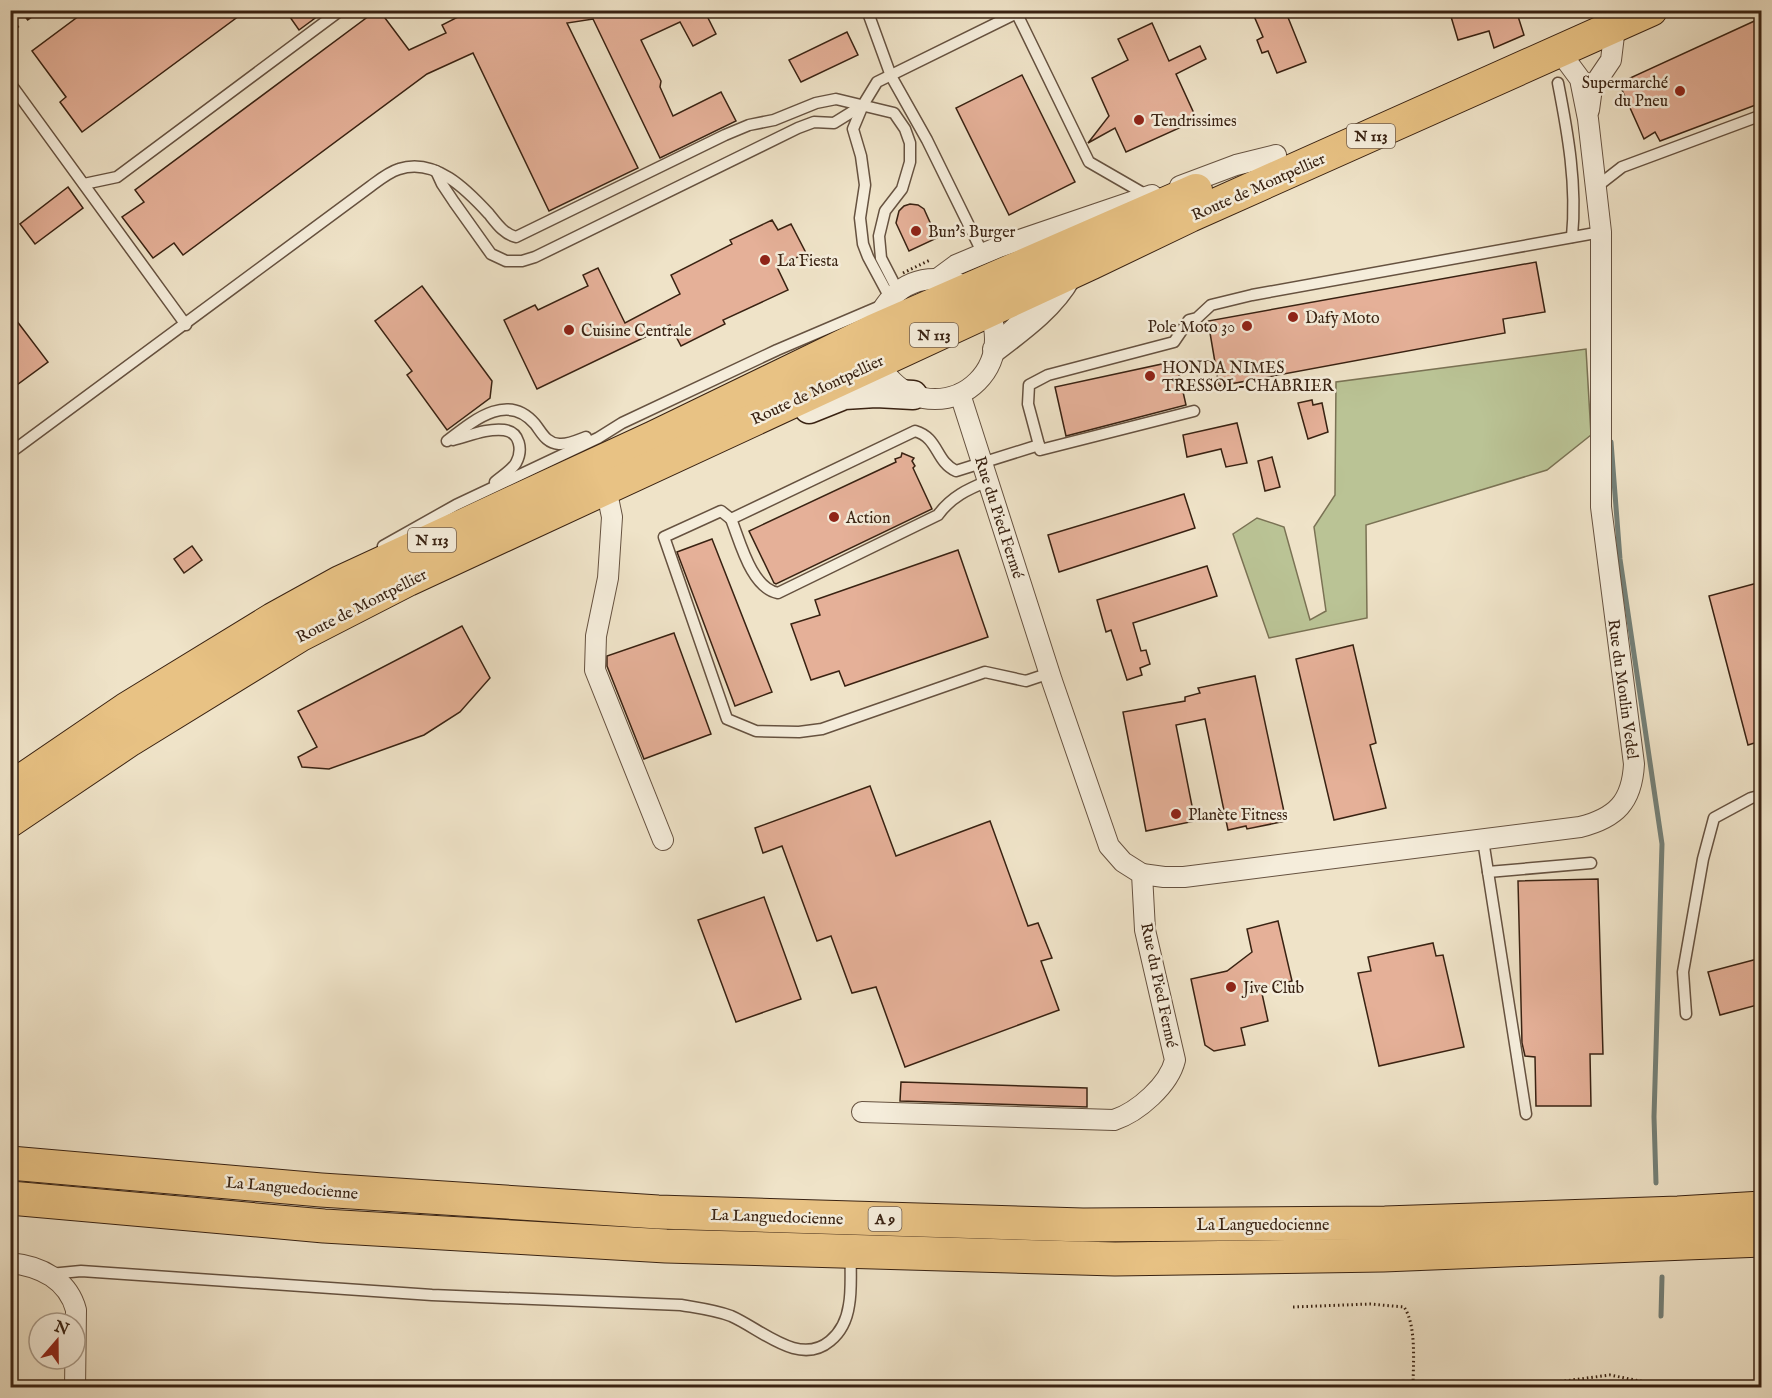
<svg xmlns="http://www.w3.org/2000/svg" width="1772" height="1398" viewBox="0 0 1772 1398" font-family="'IM FELL English',serif">
<rect width="100%" height="100%" fill="#efe3c8"/>
<filter id="stains"><feTurbulence type="fractalNoise" baseFrequency=".00333" numOctaves="4"/><feColorMatrix values="0 0 0 0 .2 0 0 0 0 .09 0 0 0 0 .02 0 0 0 .5 -.17"/></filter>
<radialGradient id="worn" r=".72"><stop offset=".6" stop-color="#630" stop-opacity="0"/><stop offset="1" stop-color="#630" stop-opacity=".3"/></radialGradient>
<polygon fill="#bac395" stroke="#7a7254" stroke-width="1.5" points="1586,349 1591,435 1547,470 1366,525 1367,618 1269,638 1233,534 1257,518 1284,527 1310,620 1326,611 1314,527 1335,495 1336,382"/>
<g fill="none" stroke-linecap="round" stroke-linejoin="round">
<g stroke="#737f77" stroke-width="5">
<polyline points="1611,442 1620,559 1662,844 1654,1117 1656,1183"/>
<polyline points="1661,1316 1662,1277"/>
</g>
</g>
<g fill="#e5b098" stroke="#392212" stroke-width="1.5">
<polygon points="87,10 247,10 82,132 60,102 66,97 32,51"/>
<polygon points="285,10 326,10 299,30"/>
<polygon points="377,10 379,10 409,50 446,33 442,25 458,17 454,10 704,10 716,34 693,46 680,22 641,40 661,81 660,87 673,116 721,92 736,121 660,158 593,19 567,23 638,168 549,211 473,53 427,74 183,255 174,243 153,258 122,217 144,202 135,190"/>
<polygon points="1266,10 1285,10 1306,62 1277,73 1268,51 1262,53 1257,40 1263,37 1254,16"/>
<polygon points="1449,10 1516,10 1524,35 1494,48 1489,31 1458,40"/>
<polygon points="1761,18 1761,103 1660,141 1655,132 1644,139 1622,90 1633,84 1630,78"/>
<polygon points="1152,23 1169,61 1200,46 1206,59 1176,74 1197,120 1126,152 1115,128 1088,143 1109,116 1092,78 1128,60 1118,39"/>
<polygon points="847,32 858,55 801,82 789,60"/>
<polygon points="1022,75 1075,182 1009,215 956,108"/>
<polygon points="68,187 83,208 35,244 20,224"/>
<polygon points="910,204 918,205 924,209 937,238 909,251 896,223 899,211 904,206"/>
<polygon points="772,220 778,230 791,224 806,253 777,267 788,290 723,320 725,324 681,346 670,325 537,389 504,320 535,305 538,310 588,286 583,275 598,268 625,323 680,294 671,275 732,244 730,240"/>
<polygon points="1536,262 1545,312 1503,319 1505,333 1219,386 1208,321"/>
<polygon points="422,286 492,381 490,398 447,430 407,375 412,371 375,321"/>
<polygon points="10,312 48,362 10,390"/>
<polygon points="1176,361 1186,405 1066,436 1055,387"/>
<polygon points="1312,400 1313,405 1322,403 1328,432 1308,439 1298,403"/>
<polygon points="1237,423 1247,463 1226,467 1221,449 1187,457 1183,435"/>
<polygon points="902,453 914,458 912,461 915,466 913,468 932,509 776,584 774,583 749,531 896,462 895,459 901,457"/>
<polygon points="1272,457 1280,487 1265,491 1258,461"/>
<polygon points="1184,494 1195,528 1059,572 1048,535"/>
<polygon points="712,539 772,692 735,706 677,552"/>
<polygon points="192,546 202,560 184,573 174,559"/>
<polygon points="958,550 988,637 845,686 839,671 811,680 791,624 820,615 815,600"/>
<polygon points="1207,566 1217,596 1133,623 1141,651 1146,650 1150,664 1140,668 1142,675 1127,680 1111,630 1106,632 1097,600"/>
<polygon points="1761,582 1761,741 1748,745 1709,596"/>
<polygon points="462,626 490,678 460,712 424,735 329,769 302,767 298,757 317,747 298,711"/>
<polygon points="674,633 711,734 644,759 607,666 607,656"/>
<polygon points="1353,645 1376,743 1370,745 1386,808 1334,820 1296,659"/>
<polygon points="1255,676 1286,821 1247,829 1246,826 1228,830 1205,719 1176,725 1195,821 1146,831 1123,712 1185,701 1185,697 1200,693 1198,688"/>
<polygon points="870,786 896,856 990,821 1028,926 1038,923 1052,958 1041,961 1059,1010 905,1067 876,987 852,993 831,936 817,941 782,846 763,853 755,828"/>
<polygon points="1598,879 1603,1054 1590,1054 1591,1106 1536,1106 1535,1057 1525,1056 1522,1043 1518,881"/>
<polygon points="764,897 801,999 736,1022 698,920"/>
<polygon points="1278,921 1292,981 1261,989 1268,1021 1241,1028 1245,1045 1214,1051 1205,1045 1191,979 1227,971 1252,952 1247,929"/>
<polygon points="1433,943 1436,956 1443,955 1464,1047 1379,1066 1358,973 1371,971 1368,957"/>
<polygon points="1761,958 1761,1004 1720,1015 1708,972"/>
<polygon points="901,1082 1087,1088 1087,1107 900,1101"/>
</g>
<g fill="none" stroke-linecap="round" stroke-linejoin="round">
<g stroke="#665240" stroke-width="13">
<g id="lane">
<polyline points="867,10 891,76 927,140 983,254"/>
<polyline points="1017,14 1089,162 1148,196"/>
<polyline points="10,83 186,325"/>
<path d="M1558 83C1568 134 1577 185 1572 237"/>
<polyline points="436,171 442,184 454,202 491,254 506,261 522,261 535,257 798,128 814,122 834,123 863,105"/>
<polyline points="84,184 117,177 341,10"/>
<polyline points="1595,188 1622,167 1762,115"/>
<polyline points="890,298 868,257 863,244 860,218 865,185 861,156 853,129 863,105 877,82 1023,10"/>
<path d="M992 360C1022 337 1057 313 1075 280"/>
<path d="M453 440C469 436 487 428 504 430 520 432 523 450 516 463 512 470 502 476 495 482"/>
<path d="M447 441C472 422 507 391 535 424 542 433 546 443 559 444 568 445 578 440 586 437"/>
<polyline points="1039,445 1040,450 1194,411"/>
<path d="M10 453 371 186C379 180 389 172 399 169 435 157 467 190 489 214 497 224 504 234 516 237L725 135 749 125 774 120 816 103 836 99 894 113 905 129 910 143V162L902 189 885 211 879 236 881 258 898 291"/>
<path d="M988 481C968 489 951 497 938 515L778 593C751 588 740 541 731 519L915 431C939 438 935 461 956 471L1039 445 1028 404 1029 385 1048 375 1174 342 1189 320 1197 318 1211 305 1252 295 1601 232"/>
<polyline points="731,519 721,511 664,537 727,719 756,731 799,732 822,729 985,672 1026,681 1050,673"/>
<polyline points="383,546 456,505 598,438 622,423 777,350 885,304"/>
<polyline points="1483,840 1526,1114"/>
<polyline points="1488,872 1591,863"/>
<polyline points="1686,1014 1683,972 1703,859 1714,818 1751,798 1762,795"/>
<path d="M50 1274 81 1271 432 1295 681 1305C698 1308 715 1310 731 1316 761 1329 799 1367 830 1341 841 1332 847 1319 849 1305 852 1289 850 1271 851 1254"/>
</g>
</g>
<g stroke="#665240" stroke-width="22">
<g id="street">
<polyline points="1589,110 1592,88 1611,60 1615,27"/>
<polyline points="1180,186 1236,165 1276,155"/>
<polyline points="937,279 956,265 999,247 1152,195"/>
<circle cx="935" cy="339" r="60"/>
<polyline points="993,349 1040,303 1057,290"/>
<polyline points="606,488 612,517 608,578 596,636 595,670 663,840"/>
<path d="M1142 874 1164 877H1184L1580 827C1616 818 1632 802 1634 764L1601 507V232L1588 119 1580 79 1560 52"/>
<path d="M862 1112 1114 1120C1138 1112 1169 1085 1175 1060L1145 930 1142 874 1123 862 1109 846 1052 681 960 394"/>
<path d="M10 1263C41 1266 68 1280 76 1310L75 1388"/>
</g>
</g>
<g stroke="#392212" stroke-width="31">
<polyline id="secondary" points="809,409 844,395 876,393 913,395"/>
</g>
<g stroke="#392212" stroke-width="34">
<g id="primary">
<polyline points="10,788 126,709 273,619 340,582 654,437 875,330 1196,190"/>
<polyline points="10,821 130,740 299,636 408,580 1092,263 1190,216 1651,10"/>
</g>
</g>
<g stroke="#392212" stroke-width="35">
<g id="highway">
<polyline points="10,1163 321,1190 658,1212 1083,1225 1385,1223 1678,1213 1762,1208"/>
<polyline points="10,1198 324,1226 666,1246 1115,1259 1383,1255 1762,1240"/>
</g>
</g>
<g stroke="#392212" stroke-width="3" stroke-dasharray="1.5 3" stroke-linecap="butt">
<polyline points="903,273 930,260"/>
<path d="M1293 1307 1370 1304 1404 1307C1417 1326 1413 1365 1413 1388"/>
<polyline points="1511,1388 1610,1375 1645,1382 1642,1388"/>
</g>
<use href="#lane" stroke="#f5eddb" stroke-width="10"/>
<use href="#street" stroke="#f5eddb" stroke-width="20"/>
<use href="#secondary" stroke="#f5eddb" stroke-width="28"/>
<use href="#primary" stroke="#e8c284" stroke-width="32"/>
<use href="#highway" stroke="#e8c284" stroke-width="33"/>
<g stroke="#392212" stroke-width="4.5" stroke-dasharray="10 10" stroke-linecap="butt">
<polyline points="10,14 15,10"/>
<polyline points="10,31 39,10"/>
</g>
</g>
<g fill="#8f2418" stroke="#f5eddb" stroke-width="2">
<circle cx="1680" cy="91" r="6"/>
<circle cx="1139" cy="120" r="6"/>
<circle cx="916" cy="231" r="6"/>
<circle cx="765" cy="260" r="6"/>
<circle cx="1293" cy="317" r="6"/>
<circle cx="1247" cy="326" r="6"/>
<circle cx="569" cy="330" r="6"/>
<circle cx="1150" cy="376" r="6"/>
<circle cx="834" cy="517" r="6"/>
<circle cx="1176" cy="814" r="6"/>
<circle cx="1231" cy="987" r="6"/>
</g>
<g text-anchor="middle" stroke-width="5" stroke-linejoin="round" paint-order="stroke">
<g fill="#f5eddb" stroke="#715f4e" stroke-width="1.5">
<rect x="1347" y="124" width="48" height="24" rx="4.5"/>
<rect x="910" y="323" width="48" height="24" rx="4.5"/>
<rect x="408" y="528" width="48" height="24" rx="4.5"/>
<rect x="868.5" y="1207" width="33" height="24" rx="4.5"/>
</g>
<g font-size="15" font-weight="bold" fill="#392212">
<text x="1371" y="141">N 113</text>
<text x="934" y="340">N 113</text>
<text x="432" y="545">N 113</text>
<text x="885" y="1224">A 9</text>
</g>
<g font-size="16" fill="#392212" stroke="#f5eddb" text-anchor="start">
<text x="1668" y="88" text-anchor="end">Supermarché<tspan x="1668" dy="18">du Pneu</tspan></text>
<text x="1151" y="126">Tendrissimes</text>
<text x="928" y="237">Bun's Burger</text>
<text x="777" y="266">La Fiesta</text>
<text x="1305" y="323">Dafy Moto</text>
<text x="1235" y="332" text-anchor="end">Pole Moto 30</text>
<text x="581" y="336">Cuisine Centrale</text>
<text x="1162" y="373">HONDA NIMES<tspan x="1162" dy="18">TRESSOL-CHABRIER</tspan></text>
<text x="846" y="523">Action</text>
<text x="1188" y="820">Planète Fitness</text>
<text x="1243" y="993">Jive Club</text>
</g>
<g font-size="16" fill="#392212" stroke="#f5eddb">
<text transform="translate(1258 186) rotate(-24)" y="6">Route de Montpellier</text>
<text transform="translate(817 389) rotate(-25)" y="6">Route de Montpellier</text>
<text transform="translate(1000 517) rotate(72)" y="6">Rue du Pied Fermé</text>
<text transform="translate(361 605) rotate(-27)" y="6">Route de Montpellier</text>
<text transform="translate(1624 689) rotate(82)" y="6">Rue du Moulin Vedel</text>
<text transform="translate(1160 985) rotate(78)" y="6">Rue du Pied Fermé</text>
<text transform="translate(292 1187) rotate(5)" y="6">La Languedocienne</text>
<text transform="translate(777 1216) rotate(2)" y="6">La Languedocienne</text>
<text x="1263" y="1230">La Languedocienne</text>
</g>
</g>
<rect width="1772" height="1398" fill="none" stroke="#efe3c8" stroke-width="36"/>
<rect x="12" y="12" width="1748" height="1374" fill="none" stroke="#392212" stroke-width="3"/>
<rect x="18" y="18" width="1736" height="1362" fill="none" stroke="#392212" stroke-width="1.5"/>
<g transform="translate(57 1341) rotate(20)"><circle r="28" fill="#f5eddb" stroke="#aa9c8b" stroke-width="1.5"/>
<path d="M0-4.5L10 22L0 15L-10 22Z" fill="#8f2418"/>
<text y="-9" font-size="16" font-weight="bold" text-anchor="middle" fill="#392212">N</text>
</g>
<rect width="100%" height="100%" filter="url(#stains)"/>
<rect width="100%" height="100%" fill="url(#worn)"/>
</svg>
